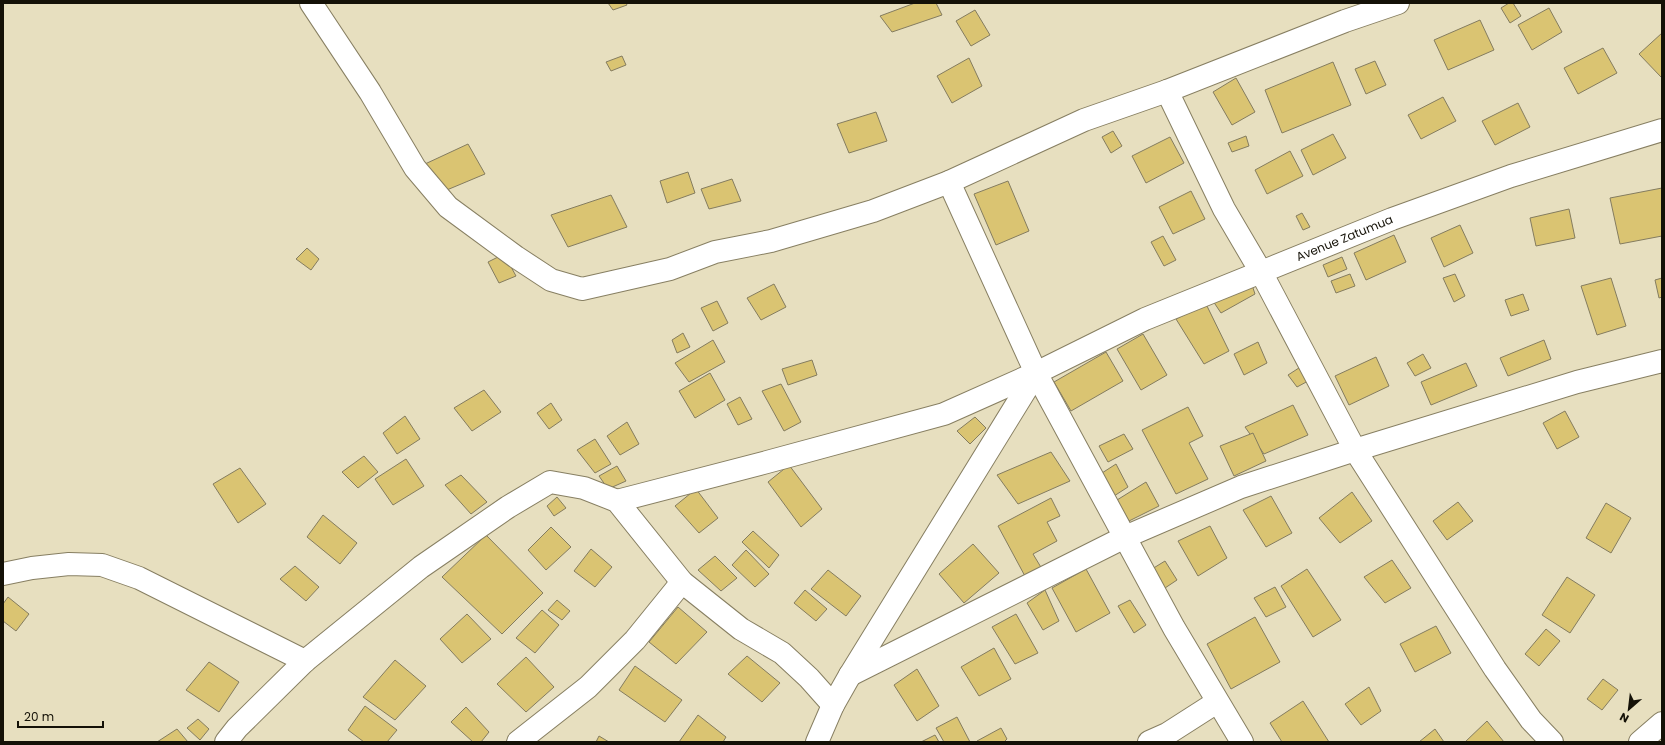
<svg xmlns="http://www.w3.org/2000/svg" width="1665" height="745" viewBox="0 0 1665 745" font-family="Poppins,sans-serif">
<rect width="100%" height="100%" fill="#e7dfbf"/>
<g fill="#dac472" stroke="#847c5f">
<polygon points="608,3 626,3 627,5 613,10"/>
<polygon points="915,3 936,3 942,15 892,32 880,16"/>
<polygon points="1509,3 1513,3 1521,16 1510,23 1501,8"/>
<polygon points="1549,8 1562,32 1532,50 1518,25"/>
<polygon points="975,10 990,35 971,46 956,21"/>
<polygon points="1480,20 1494,50 1448,70 1434,40"/>
<polygon points="1662,33 1662,77 1661,77 1639,54"/>
<polygon points="1603,48 1617,73 1578,94 1564,68"/>
<polygon points="622,56 626,65 611,71 606,62"/>
<polygon points="969,58 982,86 952,103 937,76"/>
<polygon points="1375,61 1386,85 1366,94 1355,69"/>
<polygon points="1333,62 1351,105 1282,133 1265,90"/>
<polygon points="1236,78 1255,112 1232,125 1213,92"/>
<polygon points="1443,97 1456,121 1421,139 1408,115"/>
<polygon points="1518,103 1530,127 1495,145 1482,121"/>
<polygon points="876,112 887,141 849,153 837,124"/>
<polygon points="1113,131 1122,146 1111,153 1102,137"/>
<polygon points="1333,134 1346,158 1313,175 1301,150"/>
<polygon points="1246,136 1249,146 1232,152 1228,143"/>
<polygon points="1170,137 1184,163 1146,183 1132,156"/>
<polygon points="468,144 485,174 442,192 425,164"/>
<polygon points="1290,151 1303,176 1267,194 1255,170"/>
<polygon points="688,172 695,193 667,203 660,181"/>
<polygon points="732,179 741,201 709,209 701,189"/>
<polygon points="1008,181 1029,231 996,245 974,194"/>
<polygon points="1662,188 1662,236 1620,244 1610,198"/>
<polygon points="1191,191 1205,219 1173,234 1159,207"/>
<polygon points="611,195 627,227 568,247 551,215"/>
<polygon points="1569,209 1575,238 1536,246 1530,218"/>
<polygon points="1302,213 1310,227 1303,230 1296,216"/>
<polygon points="1460,225 1473,253 1444,267 1431,238"/>
<polygon points="1394,235 1406,262 1366,280 1354,253"/>
<polygon points="1163,236 1176,260 1164,266 1151,242"/>
<polygon points="307,248 319,259 311,270 296,259"/>
<polygon points="504,254 516,276 499,283 488,262"/>
<polygon points="1342,257 1347,269 1328,277 1323,265"/>
<polygon points="1350,274 1355,286 1336,293 1331,281"/>
<polygon points="1455,274 1465,296 1454,302 1443,278"/>
<polygon points="1611,278 1626,326 1597,335 1581,286"/>
<polygon points="1662,278 1662,297 1659,298 1655,280"/>
<polygon points="1251,282 1255,294 1221,313 1213,301"/>
<polygon points="774,284 786,307 761,320 747,298"/>
<polygon points="1523,294 1529,310 1511,316 1505,300"/>
<polygon points="717,301 728,323 713,331 701,308"/>
<polygon points="1206,304 1229,351 1204,364 1176,319"/>
<polygon points="683,333 690,347 677,353 672,340"/>
<polygon points="1143,334 1167,375 1141,390 1117,349"/>
<polygon points="713,340 725,362 689,382 675,363"/>
<polygon points="1544,340 1551,359 1508,376 1500,358"/>
<polygon points="1258,342 1267,363 1244,375 1234,354"/>
<polygon points="1106,352 1123,381 1071,411 1054,382"/>
<polygon points="1423,354 1431,368 1415,376 1407,363"/>
<polygon points="1376,357 1389,386 1349,405 1335,376"/>
<polygon points="812,360 817,375 788,385 782,369"/>
<polygon points="1466,363 1477,386 1431,405 1421,382"/>
<polygon points="1302,366 1310,380 1297,387 1288,375"/>
<polygon points="710,373 725,400 695,418 679,391"/>
<polygon points="781,384 801,422 784,431 762,391"/>
<polygon points="484,390 501,412 472,431 454,408"/>
<polygon points="740,397 752,419 738,425 727,404"/>
<polygon points="551,403 562,420 549,429 537,413"/>
<polygon points="1293,405 1308,435 1264,454 1245,427"/>
<polygon points="1188,407 1203,436 1189,443 1208,479 1176,494 1142,430"/>
<polygon points="1565,411 1579,437 1557,449 1543,423"/>
<polygon points="405,416 420,439 397,454 383,433"/>
<polygon points="975,417 986,428 970,444 957,431"/>
<polygon points="627,422 639,444 620,455 607,436"/>
<polygon points="1253,433 1266,461 1234,476 1220,446"/>
<polygon points="1124,434 1133,449 1108,462 1099,446"/>
<polygon points="595,439 611,464 595,473 577,450"/>
<polygon points="1051,452 1070,481 1018,504 997,475"/>
<polygon points="364,456 378,472 358,488 342,472"/>
<polygon points="406,459 424,486 393,505 375,479"/>
<polygon points="1116,464 1128,487 1114,496 1102,473"/>
<polygon points="789,465 822,509 801,527 768,482"/>
<polygon points="617,466 626,481 608,489 599,476"/>
<polygon points="240,468 266,504 238,523 213,484"/>
<polygon points="461,475 487,502 471,514 445,485"/>
<polygon points="1146,482 1159,506 1129,521 1117,500"/>
<polygon points="696,489 718,518 699,533 675,506"/>
<polygon points="1352,492 1372,521 1340,543 1319,518"/>
<polygon points="1271,496 1292,533 1266,547 1243,510"/>
<polygon points="557,497 566,508 554,516 547,506"/>
<polygon points="1051,498 1060,516 1047,522 1057,541 1033,554 1042,569 1026,578 998,526"/>
<polygon points="1458,502 1473,521 1447,540 1433,521"/>
<polygon points="1606,503 1631,518 1611,553 1586,538"/>
<polygon points="323,515 357,543 340,564 307,537"/>
<polygon points="1210,526 1227,558 1198,576 1178,541"/>
<polygon points="551,527 571,547 546,570 528,550"/>
<polygon points="753,531 779,555 769,568 742,542"/>
<polygon points="486,535 543,593 502,634 442,577"/>
<polygon points="973,544 999,573 964,603 939,574"/>
<polygon points="591,549 612,567 595,587 574,571"/>
<polygon points="746,550 769,574 755,587 732,565"/>
<polygon points="715,556 737,578 721,591 698,570"/>
<polygon points="1392,560 1411,588 1385,603 1364,577"/>
<polygon points="1165,561 1177,580 1165,588 1152,569"/>
<polygon points="295,566 319,587 306,601 280,579"/>
<polygon points="1086,569 1110,613 1076,632 1052,588"/>
<polygon points="1307,569 1341,620 1313,637 1281,586"/>
<polygon points="828,570 861,596 846,616 811,589"/>
<polygon points="1567,577 1595,595 1570,633 1542,615"/>
<polygon points="1275,587 1286,607 1266,617 1254,598"/>
<polygon points="805,590 827,609 816,621 794,603"/>
<polygon points="1045,590 1059,621 1043,630 1027,603"/>
<polygon points="8,597 29,614 16,631 3,621 3,604"/>
<polygon points="557,600 570,611 562,620 548,610"/>
<polygon points="1130,600 1146,625 1134,633 1118,606"/>
<polygon points="678,607 707,632 676,664 649,642"/>
<polygon points="542,610 559,625 535,653 516,638"/>
<polygon points="467,614 491,639 462,663 440,639"/>
<polygon points="1016,614 1038,653 1015,664 992,627"/>
<polygon points="1255,617 1280,662 1231,689 1207,644"/>
<polygon points="1436,626 1451,653 1415,672 1400,644"/>
<polygon points="1546,629 1560,641 1539,666 1525,654"/>
<polygon points="994,648 1011,679 979,696 961,667"/>
<polygon points="747,656 780,683 762,702 728,674"/>
<polygon points="526,657 554,687 526,712 497,684"/>
<polygon points="395,660 426,686 395,720 363,697"/>
<polygon points="209,662 239,682 219,712 186,690"/>
<polygon points="635,666 682,700 665,722 619,690"/>
<polygon points="917,669 939,706 917,721 894,685"/>
<polygon points="1603,679 1618,690 1602,710 1587,699"/>
<polygon points="1369,687 1381,711 1361,725 1345,704"/>
<polygon points="1303,701 1329,742 1282,742 1270,723"/>
<polygon points="365,706 397,730 387,742 364,742 348,730"/>
<polygon points="466,707 489,732 481,742 473,742 451,722"/>
<polygon points="698,715 726,737 723,742 679,742"/>
<polygon points="957,717 970,742 944,742 936,728"/>
<polygon points="198,719 209,729 200,740 187,728"/>
<polygon points="1487,721 1504,742 1465,742"/>
<polygon points="1001,728 1007,739 1004,742 978,742 977,741"/>
<polygon points="177,729 188,742 157,742"/>
<polygon points="1435,729 1444,742 1419,742"/>
<polygon points="935,735 939,742 921,742"/>
<polygon points="599,736 609,742 596,742"/>
</g>
<g fill="none" stroke-linecap="round" stroke-linejoin="round">
<g stroke="#877f62" stroke-width="24">
<g id="minor">
<polyline points="311,3 370,92 415,168 448,207 516,257 551,280 582,289 670,269 715,252 771,241 873,211 949,182 1084,120 1167,91 1345,21 1398,3"/>
<polyline points="1167,91 1224,209 1261,272 1355,450 1495,669 1531,720 1552,742"/>
<polyline points="949,182 1036,373 1174,628 1242,742"/>
<path id="s1" d="M617 501 767 462 944 414 1036 373 1145 319 1392 219 1511 176 1662 130"/>
<polyline points="3,574 32,568 69,564 102,565 139,578 305,661"/>
<polyline points="850,675 1125,537 1241,487 1355,450 1577,382 1662,361"/>
<polyline points="226,742 237,728 305,661 421,567 508,507 550,482 584,488 617,501 682,582 741,629 782,653 809,678 833,705"/>
<polyline points="518,742 588,687 635,640 682,582"/>
<polyline points="817,742 833,705 850,675 1036,373"/>
<polyline points="1149,742 1167,734 1217,702"/>
<polyline points="1640,742 1662,723"/>
</g>
</g>
<use href="#minor" stroke="#fff" stroke-width="22"/>
</g>
<g text-anchor="middle" stroke-width="4" stroke-linejoin="round" paint-order="stroke">
<g font-size="12" fill="#141107" stroke="#e7dfbf">
<text dy="4" stroke="none"><textPath href="#s1" startOffset="776">Avenue Zatumua</textPath></text>
</g>
</g>
<rect width="1665" height="745" fill="none" stroke="#141107" stroke-width="8"/>
<g transform="translate(1629 709) rotate(208)" stroke="#e7dfbf" stroke-width="3" paint-order="stroke">
<path d="M0-3L7 15L0 10L-7 15Z" fill="#141107"/>
<text y="-6" font-size="11" font-weight="bold" text-anchor="middle" fill="#141107">N</text>
</g>
<path d="M18 721v6h85v-6" fill="none" stroke="#141107" stroke-width="2"/>
<text x="24" y="721" font-size="12" fill="#141107" stroke="#e7dfbf" stroke-width="3" paint-order="stroke">20 m</text>
</svg>
